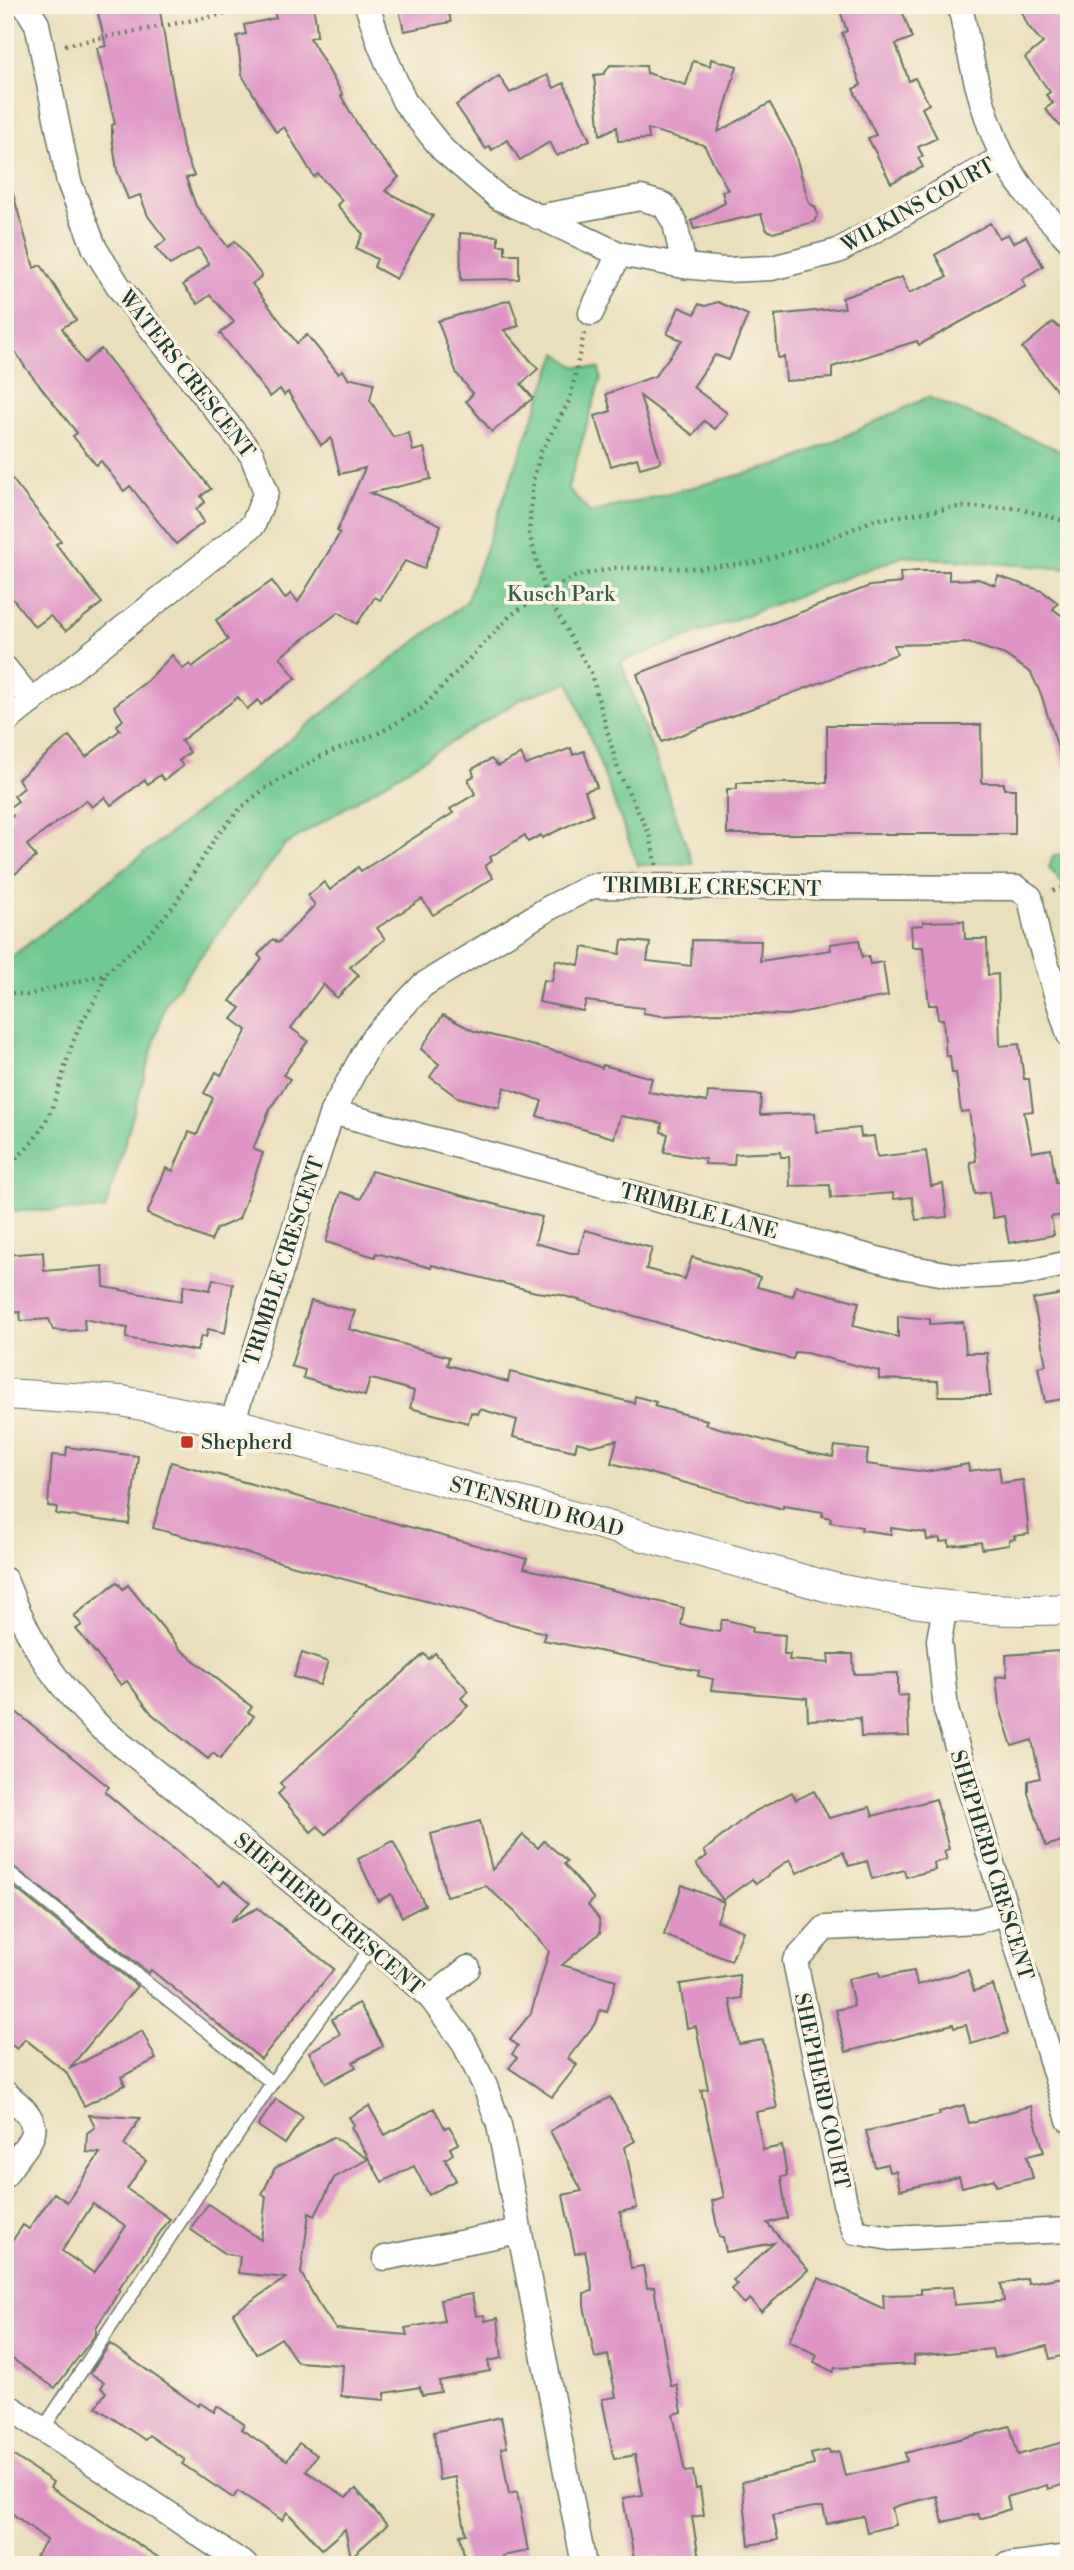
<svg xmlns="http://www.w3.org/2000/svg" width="1074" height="2570" viewBox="0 0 1074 2570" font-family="'Libre Bodoni',serif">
<rect width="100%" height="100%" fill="#fcf5e5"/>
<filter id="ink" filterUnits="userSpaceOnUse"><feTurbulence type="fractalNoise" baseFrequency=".0143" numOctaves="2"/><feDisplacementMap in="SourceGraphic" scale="14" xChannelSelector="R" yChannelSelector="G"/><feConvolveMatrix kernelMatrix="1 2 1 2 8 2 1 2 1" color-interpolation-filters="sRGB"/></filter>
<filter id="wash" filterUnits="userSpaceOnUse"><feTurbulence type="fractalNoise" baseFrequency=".00686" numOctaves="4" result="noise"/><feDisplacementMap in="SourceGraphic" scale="28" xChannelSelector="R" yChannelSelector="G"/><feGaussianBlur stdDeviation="1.57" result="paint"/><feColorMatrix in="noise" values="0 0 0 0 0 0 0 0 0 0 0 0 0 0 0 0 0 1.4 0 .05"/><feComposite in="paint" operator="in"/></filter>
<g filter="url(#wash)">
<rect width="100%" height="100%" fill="#eadfbc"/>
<g fill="#70c990" stroke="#488362" stroke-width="2">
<polygon points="557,353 575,366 599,369 601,378 568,488 590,513 787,463 928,397 1069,454 1069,569 904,556 621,662 693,864 638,865 569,682 521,699 285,845 166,1002 105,1210 5,1211 5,962 466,602"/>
<polygon points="1069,852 1069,897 1063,884 1049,868 1053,856"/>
</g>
<g id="blocks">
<g fill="#de95c6" fill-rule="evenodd">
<polygon points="96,5 159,5 183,148 194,176 186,178 196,206 228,247 235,241 262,276 252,284 297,343 307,335 338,373 343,370 349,380 352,378 374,383 370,400 393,437 409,433 413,451 424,448 431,479 370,493 441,525 424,569 405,561 380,600 375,597 357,624 339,612 280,657 296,678 261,705 258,700 247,709 238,697 181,741 190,752 179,761 183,766 164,780 160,775 148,784 145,780 111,805 105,797 92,807 86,800 27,845 36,857 5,882 5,818 7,821 13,816 7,809 18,801 14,796 24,788 18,779 69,736 86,757 120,730 117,725 123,720 114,706 147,681 172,655 183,669 190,664 192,667 228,640 216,620 272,581 285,599 291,593 298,602 340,533 337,531 365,468 340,474 331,438 321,445 288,392 284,395 280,389 270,397 220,333 234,322 210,295 198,304 183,285 209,264 199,248 170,265 156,248 166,240 148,216 140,195 128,199 117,170 112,138 112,125 115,124 97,48 106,46"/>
<polygon points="306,5 313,5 316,23 317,36 310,38 343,95 341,96 369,144 399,177 385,191 433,216 396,279 374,267 377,259 356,248 363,234 337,205 342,200 318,174 314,177 284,127 276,132 242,75 237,36 246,34 244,25 276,18 274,12"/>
<polygon points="398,5 447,5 451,22 404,31"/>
<polygon points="838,5 900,5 912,38 896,44 909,81 915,78 929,104 922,108 937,138 918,147 923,156 918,158 923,167 891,183 868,138 876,135 853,89 861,85 842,33 847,31"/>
<polygon points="1019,5 1069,5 1069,136 1045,109 1053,103 1046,95 1050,92 1025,58 1043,43 1028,26"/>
<polygon points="711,59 737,66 718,132 770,103 793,146 809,203 815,207 818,215 814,222 773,233 766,229 761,214 694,229 691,221 725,203 722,191 728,190 704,145 648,129 649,139 618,141 617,127 600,135 594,75 604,74 610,65 646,66 647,73 686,85 693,61 710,66"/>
<polygon points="547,75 554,88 564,83 590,140 557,156 550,142 520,160 507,140 492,150 490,146 486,149 456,105 499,76 510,93"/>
<polygon points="5,187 11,187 34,268 41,265 76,320 62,328 84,363 101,349 211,489 201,496 205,502 196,509 204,522 176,544 130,486 124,491 101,461 96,465 73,436 77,433 25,367 5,335"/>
<polygon points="990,223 999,238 1008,234 1013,243 1026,236 1043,266 1022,279 1026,286 919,345 917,341 832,367 832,378 786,381 784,357 778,358 775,315 845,308 842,298 902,277 909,293 947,277 935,255"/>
<polygon points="460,233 498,236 498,245 505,245 505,254 519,254 519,279 461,280"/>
<polygon points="510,300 519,326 504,330 538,369 521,384 533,398 492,432 466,401 473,394 457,374 438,321"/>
<polygon points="718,302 748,315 729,360 715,355 693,387 727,413 715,429 704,421 693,435 640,396 661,462 640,468 637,458 611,466 595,416 611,411 606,394 655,376 682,340 667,334 679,307 695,314 699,304 705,306"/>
<polygon points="1069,320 1069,406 1022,348 1053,322 1059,328"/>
<polygon points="5,470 61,541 56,544 102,603 66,631 50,616 35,627 5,589"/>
<polygon points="918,571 949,571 949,580 978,579 995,585 998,576 1042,591 1058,603 1053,609 1069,621 1069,767 1064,768 1041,694 1031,673 1005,655 969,643 894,645 897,654 662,742 637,674 870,586 901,583 900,573"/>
<polygon points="827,725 981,725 982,783 1004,783 1004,789 1015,789 1015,834 727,834 727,789 737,789 737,783 827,783"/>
<polygon points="571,748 573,755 584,751 597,787 585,791 593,814 542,838 541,835 528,842 525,835 490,857 492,861 485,866 493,878 433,915 422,899 377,928 385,939 350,967 359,975 337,998 323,984 291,1028 308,1041 283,1075 290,1079 271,1107 253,1149 263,1153 239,1219 216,1229 211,1241 147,1214 166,1168 173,1171 189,1132 197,1135 213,1098 204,1093 216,1072 221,1075 247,1030 232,1019 241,1008 230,1001 262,959 258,955 273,939 278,943 315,905 308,896 324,882 330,890 358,867 361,871 453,813 450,809 475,794 468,779 474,776 472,769 491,759 498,766 521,754 526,765"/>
<polygon points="964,921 965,939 987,939 988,975 998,974 1000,1046 1019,1044 1024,1079 1029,1079 1033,1111 1024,1112 1032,1152 1051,1149 1056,1183 1062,1181 1068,1214 1051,1217 1054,1235 1009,1243 1004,1216 993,1218 989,1192 975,1194 970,1162 976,1161 969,1111 961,1112 956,1073 952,1073 950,1056 946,1056 943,1019 938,1019 937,1005 929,1005 923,947 912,947 911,926 923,925 923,922"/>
<polygon points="622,940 650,943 647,961 691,966 692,940 761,941 760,961 831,950 830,944 859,940 862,957 868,956 870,964 883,962 888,996 788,1015 717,1013 662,1016 643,1013 644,1008 586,1001 583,1011 539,1002 543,980 552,981 556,960 579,965 583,947 620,954"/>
<polygon points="443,1015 474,1031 566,1054 602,1068 603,1065 652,1078 648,1092 707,1102 708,1092 761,1095 760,1115 815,1113 816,1132 860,1128 861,1137 874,1136 877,1157 926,1151 931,1186 943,1184 947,1217 916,1220 912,1197 894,1199 893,1193 831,1198 830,1185 790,1186 789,1157 781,1157 780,1152 735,1154 734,1165 705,1164 705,1159 664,1152 668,1134 661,1132 662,1123 620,1116 614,1138 537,1116 542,1101 504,1087 499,1108 457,1097 430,1077 439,1064 421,1049"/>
<polygon points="371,1171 542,1217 535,1243 571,1253 578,1253 585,1230 652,1248 646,1269 685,1279 692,1257 760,1277 757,1287 793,1296 796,1286 859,1302 853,1326 898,1337 898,1316 930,1319 930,1324 963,1322 966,1353 987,1353 990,1396 939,1396 938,1381 879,1379 879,1371 806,1353 795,1352 793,1359 754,1350 561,1295 536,1292 432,1265 431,1268 376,1253 375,1257 326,1242 341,1192 361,1199"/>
<polygon points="43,1252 44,1271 103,1266 104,1287 181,1301 184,1285 210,1290 213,1279 233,1284 225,1333 208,1329 206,1337 201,1336 197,1351 126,1338 128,1328 84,1319 85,1330 67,1331 53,1330 49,1319 21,1321 20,1312 5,1313 5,1255"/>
<polygon points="1069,1293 1069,1398 1045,1402 1038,1367 1046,1365 1033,1299"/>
<polygon points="311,1301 355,1311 349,1329 449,1357 447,1365 508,1382 510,1372 634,1403 635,1396 656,1402 654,1406 707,1420 705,1424 810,1453 833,1457 835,1446 868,1450 866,1464 926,1472 968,1464 969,1471 999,1467 1001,1483 1023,1480 1029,1534 1014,1536 1015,1539 1009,1540 1009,1545 982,1549 981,1542 949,1546 949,1541 940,1542 940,1538 927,1540 926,1533 891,1528 891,1534 861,1530 862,1527 830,1522 831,1518 822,1516 823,1512 783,1506 783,1509 611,1463 617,1440 591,1446 577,1442 575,1451 513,1437 517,1420 480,1409 478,1414 471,1412 468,1423 410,1408 414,1391 376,1380 370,1379 365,1396 303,1378 305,1370 291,1366"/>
<polygon points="67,1447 138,1456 129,1524 56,1514 57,1507 48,1506 52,1455 66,1456"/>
<polygon points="171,1462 527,1559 524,1568 684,1608 681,1625 719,1632 722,1620 727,1620 753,1627 752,1632 785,1635 784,1654 790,1654 789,1660 829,1663 828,1654 853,1654 854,1674 898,1673 898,1696 907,1695 909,1736 861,1737 860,1718 808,1720 807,1698 711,1690 713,1679 698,1676 699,1671 543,1640 545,1633 153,1528"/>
<polygon points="117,1582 123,1589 128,1585 180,1649 252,1707 248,1712 254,1716 220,1759 213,1753 208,1759 152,1714 127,1681 121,1685 76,1629 82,1625 74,1616"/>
<polygon points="1059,1651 1065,1710 1069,1709 1069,1839 1046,1846 1028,1793 1028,1781 1040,1778 1032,1740 1012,1746 999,1705 996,1677 1007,1676 1006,1655"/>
<polygon points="302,1653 328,1662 320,1685 294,1677"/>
<polygon points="435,1653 469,1691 461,1698 468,1706 326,1834 318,1826 311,1832 278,1794 284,1788 280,1783 424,1654 429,1659"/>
<polygon points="5,1703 109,1787 105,1792 144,1825 220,1886 224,1881 250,1902 230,1922 258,1908 334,1969 261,2059 151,1970 149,1973 5,1860"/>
<polygon points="814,1791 829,1818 870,1807 873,1816 936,1799 949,1849 944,1851 947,1859 934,1863 935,1870 906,1877 904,1870 872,1879 867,1861 849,1866 843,1852 797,1873 790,1859 756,1884 752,1879 723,1900 696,1864 707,1856 704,1851 748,1815 792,1792 796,1800"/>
<polygon points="480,1821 492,1870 523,1835 538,1848 544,1841 567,1861 564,1864 594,1899 588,1905 599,1919 600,1933 562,1965 616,1980 607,2012 600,2010 597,2021 568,2058 577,2065 552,2097 509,2068 517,2058 512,2054 518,2046 510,2039 531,2013 549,1951 515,1912 486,1886 446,1896 431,1834"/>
<polygon points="393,1841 425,1905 402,1917 391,1894 378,1901 358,1859"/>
<polygon points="5,1880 137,1986 69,2069 142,2031 156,2059 121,2077 125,2085 84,2106 66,2072 25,2039 17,2049 5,2040"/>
<polygon points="682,1885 724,1902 717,1921 743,1931 731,1961 664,1935"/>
<polygon points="968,1970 974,1991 993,1985 1008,2033 971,2044 966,2025 954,2028 953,2024 846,2052 836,2010 854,2006 848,1979 879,1972 880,1977 914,1971 917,1985"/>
<polygon points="739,1975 742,1998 730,2000 739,2044 763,2040 777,2108 756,2112 763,2150 782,2146 787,2176 781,2177 787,2218 767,2223 808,2270 761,2312 750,2299 744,2304 731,2289 737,2284 733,2280 774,2243 726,2252 723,2237 719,2237 712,2201 724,2197 701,2090 708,2089 696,2026 687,2028 680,1984"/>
<polygon points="359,2003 383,2046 353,2062 356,2067 326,2083 309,2052 340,2034 332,2019"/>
<polygon points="610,2097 635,2141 625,2147 637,2208 620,2212 631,2268 643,2266 647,2288 654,2287 671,2386 677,2385 682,2412 673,2414 685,2472 693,2471 696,2489 700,2488 704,2515 692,2517 700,2565 659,2565 657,2556 634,2559 623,2498 643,2495 635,2455 614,2459 602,2399 616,2397 608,2355 595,2358 584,2306 584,2293 593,2291 585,2251 575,2254 563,2195 582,2191 550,2131"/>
<polygon points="276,2099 303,2117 285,2144 258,2126"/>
<polygon points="964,2105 969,2123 1031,2106 1044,2152 1027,2156 1033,2178 996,2186 994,2179 962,2187 959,2177 900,2190 896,2171 889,2172 887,2164 875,2167 866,2131 940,2115 939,2112"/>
<polygon points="369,2106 385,2135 434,2108 445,2128 449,2126 459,2143 450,2148 453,2154 445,2159 456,2180 429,2195 414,2166 382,2182 351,2127 354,2125 349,2117"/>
<path d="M89 2115 140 2118 124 2145 146 2161 127 2189 170 2219 118 2289 120 2290 96 2328V2334L55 2388 5 2354V2252L23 2225 29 2229 54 2193 67 2202 100 2153 86 2152 87 2133 95 2127ZM93 2204 126 2226 94 2273 62 2251Z"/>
<polygon points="333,2137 368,2159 334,2178 315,2216 309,2213 301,2273 318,2303 336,2329 407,2335 405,2328 444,2321 440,2300 472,2294 476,2316 484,2315 485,2321 498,2318 502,2358 488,2361 490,2371 439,2381 441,2392 422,2395 420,2387 385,2393 385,2400 341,2396 343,2365 297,2362 281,2338 256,2354 233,2313 286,2278 238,2273 240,2256 226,2254 190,2229 208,2204 261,2240 266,2196 262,2194 275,2168"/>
<polygon points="1064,2277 1069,2298 1069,2354 1050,2359 1047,2346 994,2358 992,2349 914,2356 914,2364 835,2368 833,2372 814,2362 817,2355 789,2341 819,2278 884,2309 883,2295 921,2294 921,2289 953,2287 954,2305 1004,2301 1001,2284 1027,2278 1028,2283"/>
<polygon points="110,2344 198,2406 200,2403 214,2412 217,2406 244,2424 241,2429 287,2460 299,2443 317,2455 306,2471 346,2497 356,2489 387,2525 351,2557 345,2529 322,2549 287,2512 282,2520 238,2491 233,2498 182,2464 185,2460 149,2435 145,2440 96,2407 106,2392 101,2388 104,2382 90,2373"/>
<polygon points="501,2417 507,2447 501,2448 509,2494 517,2492 528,2551 502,2556 504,2565 466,2565 460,2535 466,2534 455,2477 439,2480 434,2432"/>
<polygon points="1010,2426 1018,2455 1063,2442 1069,2461 1069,2483 1048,2489 1047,2485 1007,2497 1010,2509 980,2519 978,2514 943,2522 937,2496 900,2505 892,2508 896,2525 867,2532 863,2516 827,2524 823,2507 814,2507 773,2515 778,2540 749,2545 742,2482 814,2465 811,2454 829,2450 830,2453 839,2451 845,2476 907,2461 905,2453"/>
<polygon points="5,2450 53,2482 50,2487 170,2565 30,2565 47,2540 5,2508"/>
</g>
</g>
</g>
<g filter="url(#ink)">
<use href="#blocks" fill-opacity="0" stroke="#667664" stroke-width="2"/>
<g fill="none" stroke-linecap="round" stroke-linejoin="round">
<g stroke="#667664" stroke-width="15">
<g id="service">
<polyline points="5,1869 272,2083"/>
<polyline points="43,2429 272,2083 372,1946"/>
</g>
</g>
<g stroke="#667664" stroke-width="27">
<g id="minor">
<polyline points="367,5 380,45 404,101 443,150 499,198 619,254 684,266 725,270 772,268 838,251 1003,157"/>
<path d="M960 5C970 56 980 108 1002 155 1017 187 1046 215 1069 240"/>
<polyline points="538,217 641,198 664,205 675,223 684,266"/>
<polyline points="591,313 619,254"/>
<polyline points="5,668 32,701"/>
<polyline points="5,722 253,525 266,492 252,455 121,290 95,249 69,182 37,24 25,5"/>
<polyline points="332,1112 907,1267 962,1277 1020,1274 1069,1263"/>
<polyline points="232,1423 332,1112 372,1039 423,985 549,908 592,886 1017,888 1030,897 1038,937 1069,1035"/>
<path d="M5 1580C31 1645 52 1680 102 1729L372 1946 431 1998 463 2041 485 2086 499 2125 584 2565"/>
<polyline points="945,1607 939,1640 946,1710 1069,2120"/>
<polyline points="1006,1913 977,1921 825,1928 795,1961 845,2203 855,2232 890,2238 1069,2230"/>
<polyline points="431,1998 468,1968"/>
<path d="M5 2093C53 2130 31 2136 5 2175"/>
<polyline points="385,2258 519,2231"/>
<polyline points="5,2404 245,2565"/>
<polyline points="1007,2565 1069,2557"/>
</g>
</g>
<g stroke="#667664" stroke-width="32">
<path id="tertiary" d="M5 1394 122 1401 232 1423 833 1588C911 1605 989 1613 1069 1609"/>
</g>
<g stroke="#667664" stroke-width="4.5" stroke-dasharray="2 5" stroke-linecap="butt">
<polyline points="65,45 271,5"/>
<polyline points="656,865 650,835 619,773 591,673 545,592 576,576 615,568 701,568 758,562 821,542 874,520 958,507 1017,508 1069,522"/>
<polyline points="1053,891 1069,886"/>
<polyline points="5,992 27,995 105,974 148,936 175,904 215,838 240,809 264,789 319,757 381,732 422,708 511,615 545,592 529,533 533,480 541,452 570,399 584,333"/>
<path d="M5 1167C58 1129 55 1087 77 1032 86 1011 101 997 105 974"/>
</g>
<use href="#service" stroke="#fff" stroke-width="12"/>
<use href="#minor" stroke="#fff" stroke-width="24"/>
<use href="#tertiary" stroke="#fff" stroke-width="30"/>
</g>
</g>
<rect fill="#c8321e" stroke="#fcf5e5" stroke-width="2.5" x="180" y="1435" width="14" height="14" rx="3.5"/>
<g text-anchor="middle" stroke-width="7" stroke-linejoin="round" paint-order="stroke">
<g font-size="21" fill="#1f3d34" stroke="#fcf5e5">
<text transform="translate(918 205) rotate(-29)" y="7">WILKINS COURT</text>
<text transform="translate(187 374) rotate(52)" y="7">WATERS CRESCENT</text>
<text transform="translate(712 887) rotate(1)" y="7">TRIMBLE CRESCENT</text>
<text transform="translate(699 1211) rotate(15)" y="7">TRIMBLE LANE</text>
<text transform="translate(284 1261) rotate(-72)" y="7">TRIMBLE CRESCENT</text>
<text transform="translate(537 1507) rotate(15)" y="7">STENSRUD ROAD</text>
<text transform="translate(992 1865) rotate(73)" y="7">SHEPHERD CRESCENT</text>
<text transform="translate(329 1914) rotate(40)" y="7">SHEPHERD CRESCENT</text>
<text transform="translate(822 2091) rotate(78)" y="7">SHEPHERD COURT</text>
</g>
<g font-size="21" fill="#33604b" stroke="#fcf5e5">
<text x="561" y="601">Kusch Park</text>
</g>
<g font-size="21" fill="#1f3d34" stroke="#fcf5e5" text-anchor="start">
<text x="201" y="1449">Shepherd</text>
</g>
</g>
<rect width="1074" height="2570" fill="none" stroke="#fcf5e5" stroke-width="28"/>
</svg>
